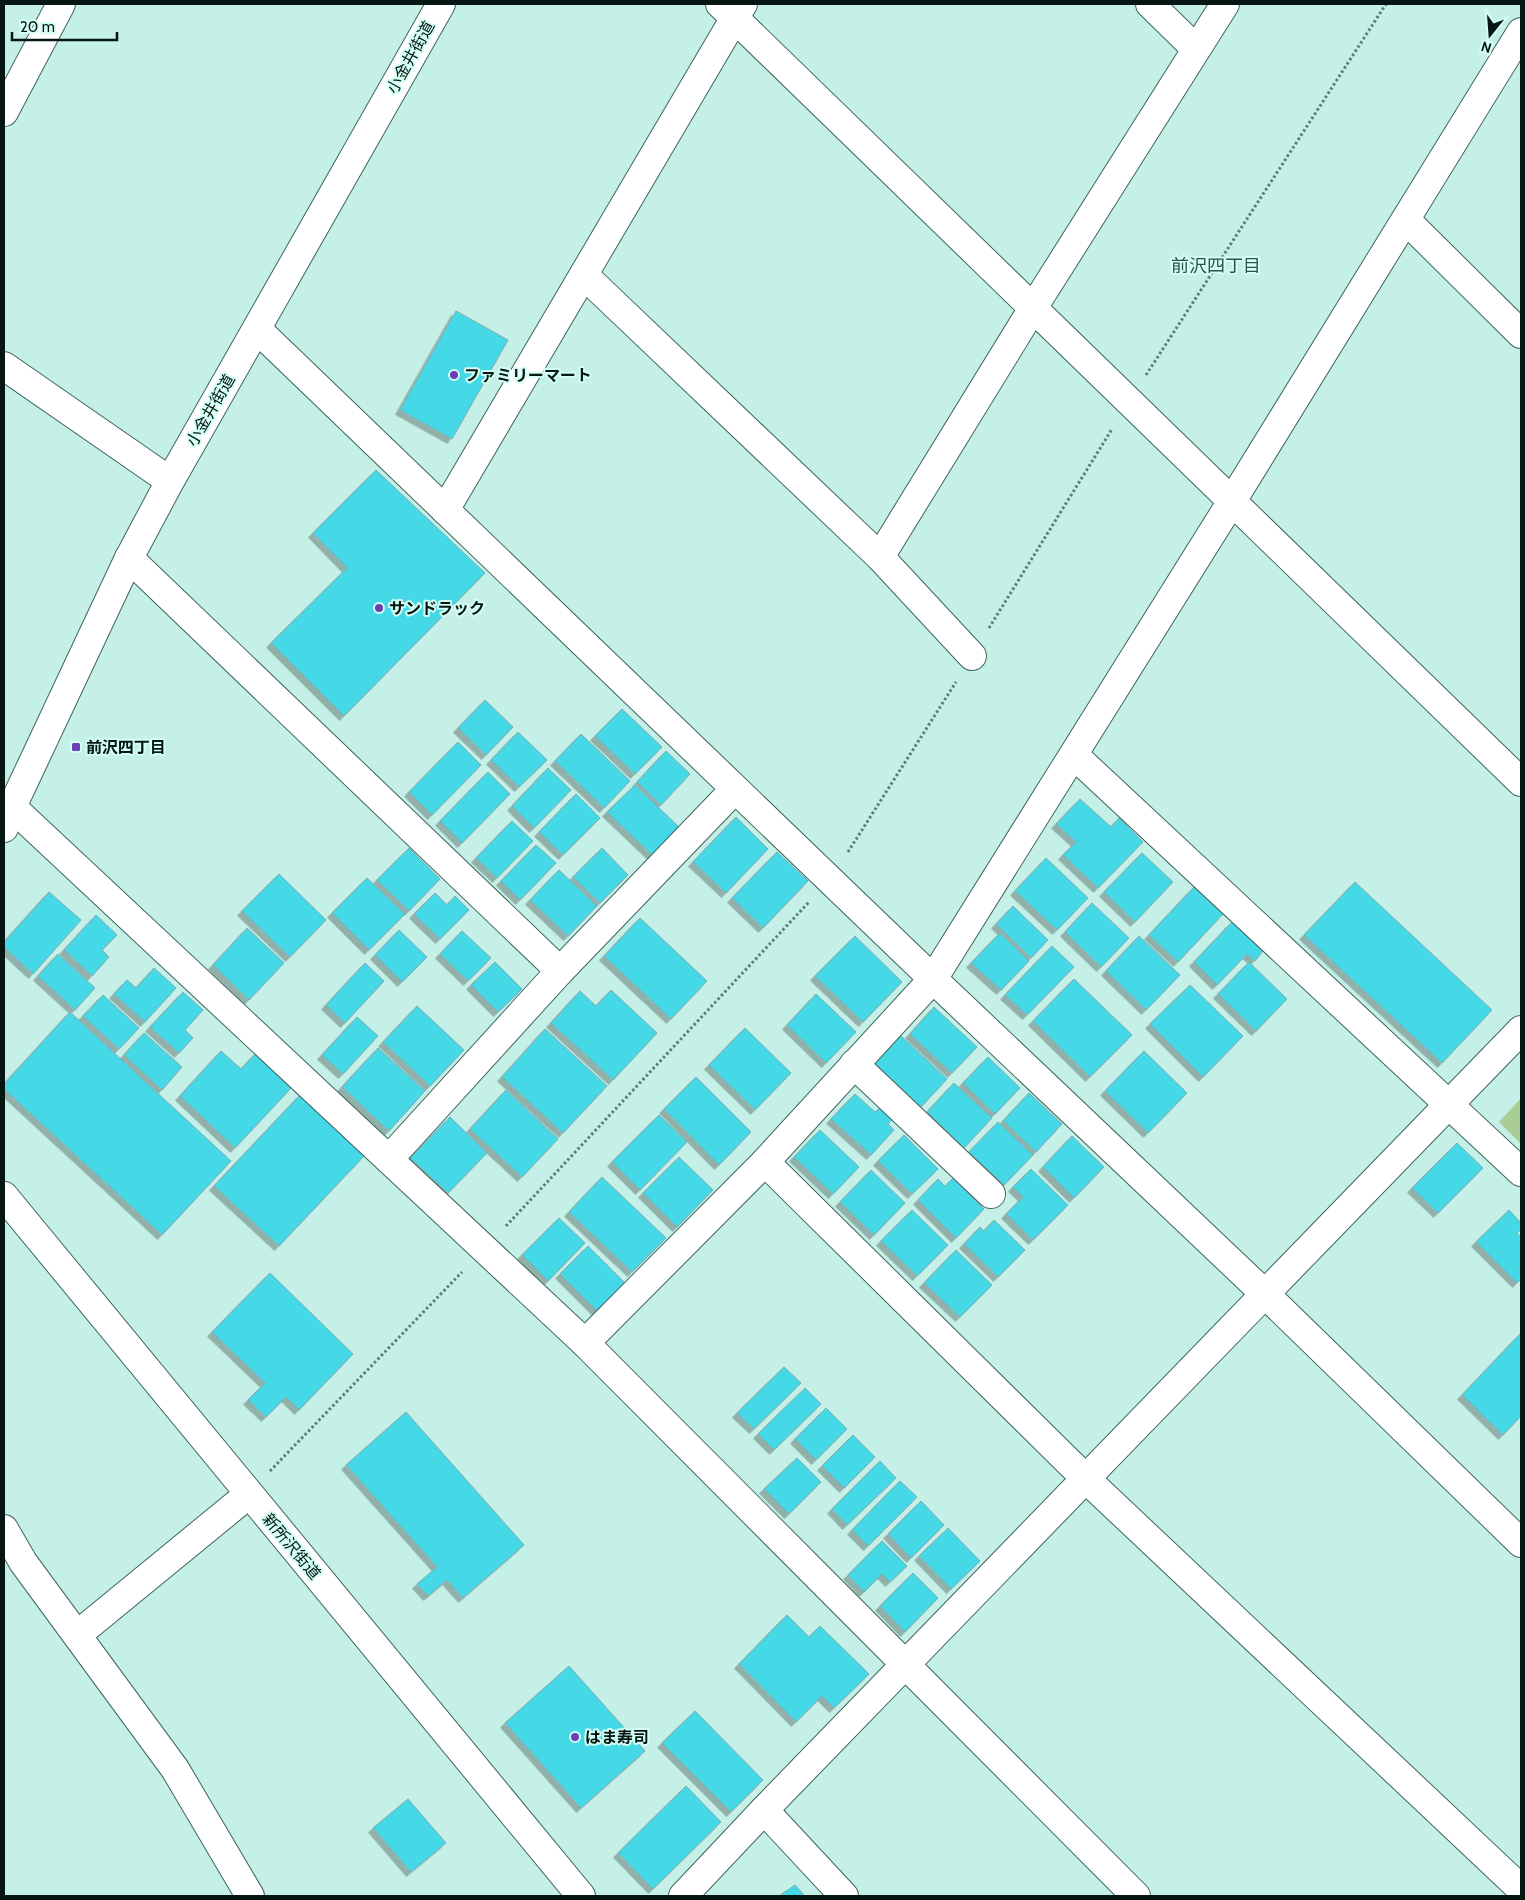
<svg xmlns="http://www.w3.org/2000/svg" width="1525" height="1900" viewBox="0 0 1525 1900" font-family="Cabin,'Noto Sans JP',sans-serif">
<defs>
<filter id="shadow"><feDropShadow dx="-4.5" dy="4.5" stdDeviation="0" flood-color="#0004"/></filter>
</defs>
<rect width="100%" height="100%" fill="#c5f0e7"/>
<polygon fill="#a9cd95" points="1521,1098 1521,1144 1499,1122"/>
<g fill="#45d9e7" stroke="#7faaae" filter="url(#shadow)">
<polygon points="456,311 508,340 452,439 400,410"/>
<polygon points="376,470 485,573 344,716 271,643 347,568 313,533"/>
<polygon points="485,700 513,727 486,755 458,728"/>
<polygon points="622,709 662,747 635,774 595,736"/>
<polygon points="518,732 547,760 519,787 491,760"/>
<polygon points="581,734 630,781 604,808 555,761"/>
<polygon points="458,742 481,765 432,815 409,792"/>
<polygon points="666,751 690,774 661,805 637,782"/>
<polygon points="548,768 571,790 534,828 512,806"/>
<polygon points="488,772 510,794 462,843 440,821"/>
<polygon points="635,785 679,827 652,855 607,812"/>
<polygon points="576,794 600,818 563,855 539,832"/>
<polygon points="1080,799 1111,827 1119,818 1143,842 1098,888 1063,855 1076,842 1056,824"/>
<polygon points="736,817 768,849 726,893 693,862"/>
<polygon points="512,821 533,841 497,878 476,858"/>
<polygon points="536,845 556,863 520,900 501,881"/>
<polygon points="409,848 440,879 409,911 377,880"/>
<polygon points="602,848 628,875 600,903 573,877"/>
<polygon points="777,852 808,881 763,928 732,898"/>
<polygon points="1142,853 1173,882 1135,922 1104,892"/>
<polygon points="1046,858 1088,898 1057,930 1015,891"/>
<polygon points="559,870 597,906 568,936 530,900"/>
<polygon points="279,874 326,920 290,957 242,911"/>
<polygon points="367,878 405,914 369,950 332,913"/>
<polygon points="1355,882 1492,1010 1442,1063 1304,935"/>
<polygon points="1194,887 1223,914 1178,962 1149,935"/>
<polygon points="49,892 81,920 33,974 4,947 4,942"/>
<polygon points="435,893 447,905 455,896 469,910 440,939 414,914"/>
<polygon points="1092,903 1129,938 1101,967 1065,932"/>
<polygon points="1013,906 1048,940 1031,958 996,924"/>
<polygon points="96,915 117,935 102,950 109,957 92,976 64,950"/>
<polygon points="640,918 707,981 671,1019 604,956"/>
<polygon points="1232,922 1263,951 1255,961 1247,954 1217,985 1194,962"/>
<polygon points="247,928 284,963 249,1000 213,965"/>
<polygon points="399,930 427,957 402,982 375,955"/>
<polygon points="462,931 491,958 468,981 440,954"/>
<polygon points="1000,933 1029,961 1001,990 971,963"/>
<polygon points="855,936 902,982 863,1022 815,976"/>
<polygon points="1139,936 1180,975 1146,1010 1106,971"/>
<polygon points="1052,946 1074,967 1027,1015 1005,995"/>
<polygon points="58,954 95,988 75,1010 38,976"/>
<polygon points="495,962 522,989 498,1012 471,985"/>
<polygon points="1249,962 1287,999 1256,1031 1218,994"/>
<polygon points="365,963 384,981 345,1023 326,1005"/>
<polygon points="154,968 176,988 145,1022 114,994 127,980 136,988"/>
<polygon points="1074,979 1132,1035 1090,1077 1033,1021"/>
<polygon points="1190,985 1243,1036 1203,1077 1150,1024"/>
<polygon points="611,990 657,1033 613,1080 551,1023 580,991 596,1006"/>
<polygon points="183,992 203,1010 185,1030 193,1038 179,1053 150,1027"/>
<polygon points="816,994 856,1032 826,1063 787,1025"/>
<polygon points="103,995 139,1028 119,1049 83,1016"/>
<polygon points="417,1006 464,1050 430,1086 383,1042"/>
<polygon points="934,1007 977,1047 952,1073 910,1034"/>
<polygon points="70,1012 231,1161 162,1235 4,1089 4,1084"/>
<polygon points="357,1017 378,1036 343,1074 322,1055"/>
<polygon points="745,1028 791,1073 755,1110 709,1065"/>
<polygon points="545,1029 607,1086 563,1133 502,1077"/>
<polygon points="144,1033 182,1067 162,1090 124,1055"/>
<polygon points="900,1035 947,1079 921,1107 874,1063"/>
<polygon points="378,1048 425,1091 389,1131 342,1087"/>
<polygon points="221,1051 241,1069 256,1053 292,1087 235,1148 180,1096"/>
<polygon points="1144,1051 1187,1093 1148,1133 1105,1091"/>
<polygon points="988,1057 1020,1088 995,1114 963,1083"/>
<polygon points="696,1077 751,1132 719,1165 664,1109"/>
<polygon points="954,1083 992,1118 964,1148 927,1112"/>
<polygon points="506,1090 558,1139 522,1177 470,1129"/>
<polygon points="1029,1093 1062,1124 1036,1152 1003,1121"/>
<polygon points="301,1094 365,1155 279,1246 214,1186"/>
<polygon points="855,1094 875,1112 880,1108 892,1120 888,1124 894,1130 871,1155 831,1119"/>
<polygon points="659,1115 687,1142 640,1190 612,1162"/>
<polygon points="450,1117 487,1153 448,1193 410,1158"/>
<polygon points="998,1122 1033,1155 1004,1185 969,1152"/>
<polygon points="820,1130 859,1167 833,1194 794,1157"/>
<polygon points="904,1135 938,1169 912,1194 878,1161"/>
<polygon points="1072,1136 1104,1167 1074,1198 1043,1167"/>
<polygon points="1457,1143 1483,1168 1438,1213 1412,1188"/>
<polygon points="679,1157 713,1190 677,1227 643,1193"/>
<polygon points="1031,1169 1068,1205 1033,1240 1006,1214 1023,1197 1013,1187"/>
<polygon points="871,1170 905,1203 874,1235 840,1202"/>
<polygon points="602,1177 666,1238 632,1272 569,1212"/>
<polygon points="953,1178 984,1209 956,1238 918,1200 938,1179 945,1186"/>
<polygon points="912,1210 948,1245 917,1276 881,1241"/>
<polygon points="1509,1210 1521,1223 1521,1229 1517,1233 1521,1237 1521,1279 1517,1283 1476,1242"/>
<polygon points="559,1218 585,1243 548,1281 522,1255"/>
<polygon points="994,1220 1025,1250 998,1277 964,1244 980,1227 984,1231"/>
<polygon points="588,1246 626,1284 598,1312 560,1274"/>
<polygon points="956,1250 992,1285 960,1317 924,1283"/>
<polygon points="270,1273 353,1354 299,1410 286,1397 266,1417 248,1400 265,1383 212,1332"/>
<polygon points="1521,1333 1521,1416 1503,1435 1462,1395"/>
<polygon points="784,1367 801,1383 754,1429 737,1413"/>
<polygon points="805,1388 821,1404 774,1450 758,1434"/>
<polygon points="826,1408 847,1429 816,1460 795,1439"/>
<polygon points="406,1412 524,1545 463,1598 447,1580 428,1596 417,1584 437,1567 346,1465"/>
<polygon points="853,1435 875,1457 844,1488 822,1466"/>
<polygon points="797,1458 821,1482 789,1514 764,1489"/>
<polygon points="880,1461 896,1478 847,1525 832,1509"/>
<polygon points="900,1481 917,1497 868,1546 852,1530"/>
<polygon points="921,1501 944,1525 911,1558 888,1534"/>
<polygon points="948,1528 980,1561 951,1589 919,1556"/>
<polygon points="882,1541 907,1566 890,1582 882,1574 864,1592 848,1575"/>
<polygon points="913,1573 938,1598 905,1632 880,1606"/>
<polygon points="787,1615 809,1637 820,1626 869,1674 834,1708 822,1696 796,1722 739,1664"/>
<polygon points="569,1666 645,1751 581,1808 505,1723"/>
<polygon points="695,1711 763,1780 731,1812 662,1743"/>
<polygon points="686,1786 721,1822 653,1889 618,1853"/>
<polygon points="408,1799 446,1843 411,1872 373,1828"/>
<polygon points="795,1885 805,1896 779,1896"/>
</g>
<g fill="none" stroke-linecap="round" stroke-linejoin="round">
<g stroke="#3e655e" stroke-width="30">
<g id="minor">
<polyline points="720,4 1521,782"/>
<polyline points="1150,4 1196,49"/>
<polyline points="4,112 61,4"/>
<polyline points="1406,220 1521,334"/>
<polyline points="584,275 880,557 972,656"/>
<polyline points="4,366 170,481"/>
<polyline points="445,510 743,4"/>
<polyline points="880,557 1033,308 1225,4"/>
<polyline points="129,558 560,971"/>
<polyline points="1074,755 1521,1172"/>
<polyline points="12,807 585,1343 1136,1896"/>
<polyline points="854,1064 991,1194"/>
<polyline points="389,1159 560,971 735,789"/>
<polyline points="765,1162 1085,1478 1521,1889"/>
<polyline points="585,1343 765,1162 933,979 1232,501 1521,32"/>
<polyline points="4,1529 23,1562 175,1769 250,1896"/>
<polyline points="77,1635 249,1494"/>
<polyline points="764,1810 844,1896"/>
<polyline points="683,1896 764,1810 1521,1030"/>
</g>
</g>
<g stroke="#3e655e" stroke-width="30">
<g id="tertiary">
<polyline points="257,329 933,979 1265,1294 1521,1543"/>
<polyline points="4,1196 581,1896"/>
</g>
</g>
<g stroke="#3e655e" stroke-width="30">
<polyline id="primary" points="4,828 12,807 129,558 170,481 441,4"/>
</g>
<g stroke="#607c77" stroke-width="3" stroke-dasharray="2.5 2.5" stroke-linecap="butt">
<polyline points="1146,375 1386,4"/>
<polyline points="989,628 1112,429"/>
<polyline points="848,852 956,682"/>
<polyline points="506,1226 809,902"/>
<polyline points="270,1471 462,1272"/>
</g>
<use href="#minor" stroke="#fff" stroke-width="28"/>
<use href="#tertiary" stroke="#fff" stroke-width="28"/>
<use href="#primary" stroke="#fff" stroke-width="28"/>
</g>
<g fill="#6c3eb6" stroke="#d2fef4" stroke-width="2">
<circle cx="454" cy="375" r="5"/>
<circle cx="379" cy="608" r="5"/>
<rect x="71" y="742" width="10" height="10" rx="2.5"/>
<circle cx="575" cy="1737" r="5"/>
</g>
<g text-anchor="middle" stroke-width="4" stroke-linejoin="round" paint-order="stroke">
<g font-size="16" fill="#061613" stroke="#d2fef4">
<text transform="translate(410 57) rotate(-61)" y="6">小金井街道</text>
<text transform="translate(210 410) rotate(-60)" y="6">小金井街道</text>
<text transform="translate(292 1546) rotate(50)" y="6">新所沢街道</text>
</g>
<g font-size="16" font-weight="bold" fill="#061613" stroke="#d2fef4" text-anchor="start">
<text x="464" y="381">ファミリーマート</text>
<text x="389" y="614">サンドラック</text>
<text x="86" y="753">前沢四丁目</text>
<text x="585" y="1743">はま寿司</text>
</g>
<g font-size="18" fill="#2c534b" stroke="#d2fef4">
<text x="1216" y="272">前沢四丁目</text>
</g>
</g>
<rect width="1525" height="1900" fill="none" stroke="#061613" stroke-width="10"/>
<g transform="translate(1490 35) rotate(197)" stroke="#d2fef4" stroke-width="4" paint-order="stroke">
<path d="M0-4L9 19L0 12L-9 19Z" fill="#061613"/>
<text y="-8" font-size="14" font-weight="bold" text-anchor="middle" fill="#061613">N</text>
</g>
<path d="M12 32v8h105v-8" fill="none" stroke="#061613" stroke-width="2.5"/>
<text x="20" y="32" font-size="15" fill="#061613" stroke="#d2fef4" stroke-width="4" paint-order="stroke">20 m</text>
</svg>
